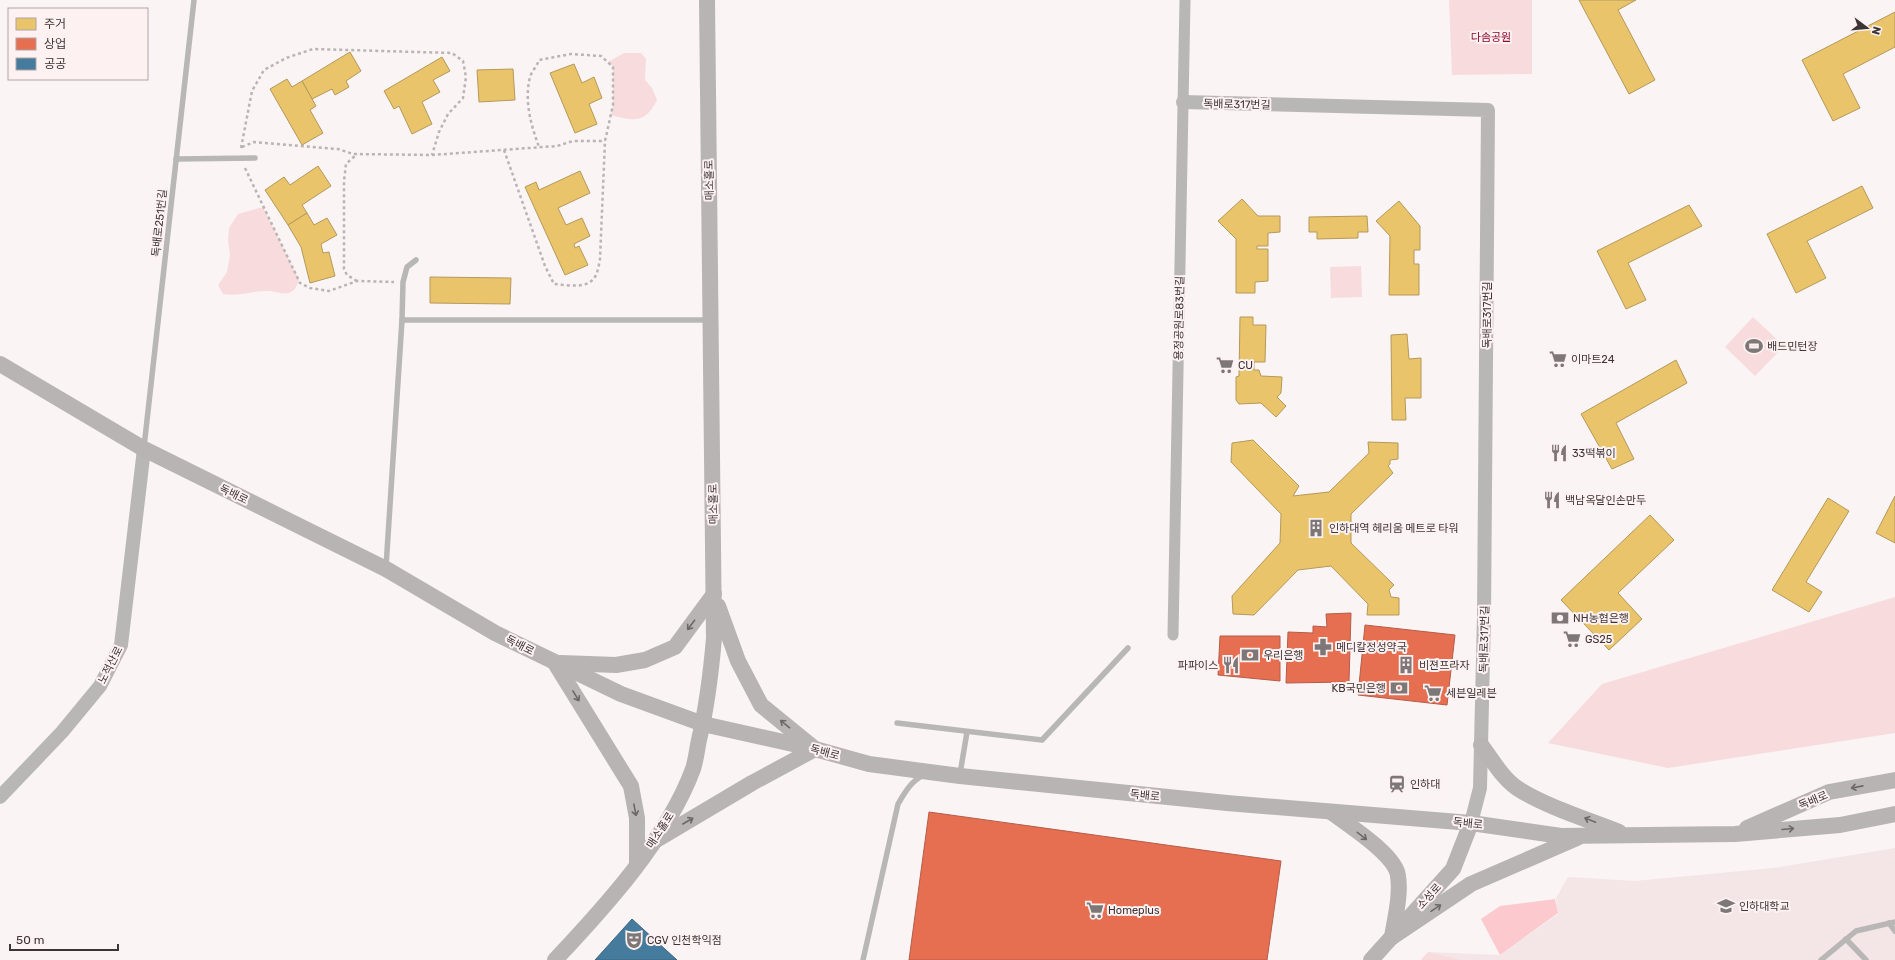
<svg xmlns="http://www.w3.org/2000/svg" width="1895" height="960" viewBox="0 0 1895 960" font-family="Rubik,'Noto Sans KR',sans-serif">
<rect width="100%" height="100%" fill="#faf4f4"/>
<polygon fill="#f4e5e6" points="1895,848 1895,960 1421,960 1428,952 1500,955 1558,914 1556,898 1568,877 1635,881 1773,868"/>
<g fill="#f8dbdd">
<polygon points="1449,0 1532,0 1532,74 1452,75"/>
<path d="M624 53H641L646 59 645 80 652 88 657 100C645 124 634 121 611 115L613 105V67L608 62Z"/>
<path d="M263 207 299 280C297 284 296 290 291 292 283 296 277 291 269 291 253 290 239 297 223 294L218 285 227 272 230 255 228 241 229 228 238 214Z"/>
<polygon points="1361,266 1362,297 1331,298 1330,267"/>
<polygon points="1753,317 1784,346 1755,376 1725,347"/>
<polygon points="1895,597 1895,733 1668,768 1548,743 1602,684"/>
<polygon points="1428,952 1460,960 1421,960"/>
</g>
<polygon fill="#fccace" points="1555,899 1558,913 1500,955 1481,919 1500,906"/>
<g fill="#e9c46a" stroke="#b5995a">
<polygon points="1579,0 1636,0 1618,10 1655,80 1629,94"/>
<polygon points="1895,12 1895,47 1843,74 1860,108 1833,121 1802,60"/>
<polygon points="350,52 361,71 346,81 349,87 335,95 332,89 312,99 302,81"/>
<polygon points="442,57 450,71 433,80 440,92 422,102 432,124 412,134 399,106 394,109 384,91"/>
<polygon points="574,64 582,83 594,77 602,98 589,104 597,124 575,133 550,73"/>
<polygon points="513,69 515,100 479,102 477,70"/>
<polygon points="287,79 292,87 302,81 316,106 310,110 323,133 302,145 270,89"/>
<polygon points="318,166 331,186 302,205 307,213 288,225 265,190 284,177 290,185"/>
<polygon points="580,171 590,193 558,208 566,225 582,218 590,236 574,244 575,248 579,246 588,265 565,275 525,187 536,182 539,190"/>
<polygon points="1862,186 1873,208 1807,241 1826,278 1796,293 1767,234"/>
<polygon points="1242,199 1258,216 1280,216 1280,232 1268,233 1268,246 1257,246 1257,249 1268,249 1268,281 1255,282 1255,293 1236,293 1236,239 1218,221"/>
<polygon points="1399,201 1420,226 1420,250 1414,250 1414,264 1419,264 1419,295 1389,295 1390,236 1376,221"/>
<polygon points="1689,205 1702,226 1628,263 1646,300 1626,309 1597,251"/>
<polygon points="307,213 314,225 327,218 337,235 321,244 323,253 329,252 335,276 310,283 301,247 288,225"/>
<polygon points="1367,216 1368,232 1358,232 1358,238 1317,239 1317,232 1309,232 1309,217"/>
<polygon points="430,277 511,278 510,304 430,303"/>
<polygon points="1240,317 1253,317 1253,325 1266,325 1265,362 1254,362 1254,370 1259,370 1261,376 1282,377 1281,393 1277,397 1286,406 1276,417 1261,403 1239,404 1236,400 1236,377 1239,376"/>
<polygon points="1407,334 1409,359 1421,358 1421,398 1405,398 1406,420 1392,420 1391,335"/>
<polygon points="1676,360 1687,383 1616,423 1634,459 1612,469 1581,414"/>
<polygon points="1253,440 1299,486 1293,496 1329,492 1369,453 1368,442 1398,443 1398,459 1390,460 1390,464 1388,466 1393,473 1351,514 1351,543 1394,585 1389,590 1391,597 1399,598 1399,615 1367,615 1368,604 1331,566 1298,570 1254,615 1233,614 1232,596 1280,543 1281,514 1231,462 1232,443"/>
<polygon points="1895,496 1895,543 1876,533"/>
<polygon points="1828,498 1849,511 1806,582 1822,592 1809,612 1772,590"/>
<polygon points="1650,515 1674,540 1618,593 1642,619 1609,650 1561,600"/>
</g>
<g fill="#e76f51" stroke="#b45d49">
<polygon points="1351,613 1349,682 1286,683 1288,632 1313,633 1313,626 1327,627 1326,614"/>
<polygon points="1365,625 1455,635 1447,705 1358,695"/>
<polygon points="1220,636 1280,636 1280,681 1218,675"/>
<polygon points="929,812 1281,861 1267,960 909,960"/>
</g>
<polygon fill="#457b9d" stroke="#42667e" points="632,919 677,960 595,960"/>
<g fill="none" stroke-linecap="round" stroke-linejoin="round">
<g stroke="#b9b5b5" stroke-width="2.5" stroke-dasharray="3 3" stroke-linecap="butt">
<polyline points="242,147 254,142 338,149 353,154 432,155 557,146 573,141 605,141"/>
<polyline points="241,148 252,91 264,70 286,58 313,49 452,53 463,61 466,77 463,98 448,114 439,132 432,155"/>
<path d="M504 150 545 266 554 284C568 285 589 290 596 275 598 271 599 264 600 259L605 141 613 105V67L601 56 571 54 539 60C537 66 532 71 530 77 524 101 531 125 539 147"/>
<polyline points="245,168 300,283 310,288 329,291 357,281 394,282"/>
<polyline points="357,281 347,275 344,269 344,181 346,164 357,154"/>
</g>
<g stroke="#b9b6b6" stroke-width="5.5">
<polyline points="176,159 255,158"/>
<polyline points="402,320 708,320"/>
<polyline points="144,447 194,0"/>
<polyline points="386,567 402,320 403,282 407,267 416,260"/>
<polyline points="897,723 1042,740 1128,648"/>
<polyline points="960,774 967,732"/>
<polyline points="1889,923 1895,931"/>
<polyline points="1846,939 1866,960"/>
<path d="M863 960 898 804C905 792 911 781 924 775"/>
<polyline points="1821,960 1856,931 1895,922"/>
</g>
<polyline stroke="#b9b6b6" stroke-width="11" points="1173,635 1185,0"/>
<g stroke="#b9b6b6" stroke-width="14">
<polyline points="1183,102 1488,110 1484,616 1480,788 1471,823"/>
<polyline points="0,797 62,732 100,686 121,645 144,449"/>
</g>
<g stroke="#b9b4b4" stroke-width="16">
<polyline points="0,364 144,449 386,569 495,633 621,694 703,724 815,749 869,764 960,776 1227,803 1471,823 1561,836 1735,834 1840,825 1895,814"/>
<polyline points="555,663 631,786 637,818 637,864"/>
<polyline points="561,663 616,665 645,660 675,647 714,594"/>
<path d="M1481 745C1492 759 1502 778 1517 788 1544 806 1589 820 1619 832"/>
<path d="M1331 812C1348 825 1396 855 1398 876 1401 895 1395 918 1392 937"/>
<polyline points="1747,828 1829,792 1895,780"/>
<polyline points="656,840 752,783 815,749 761,705 738,661 718,606"/>
<polyline points="1392,937 1471,884 1577,838"/>
<path d="M555 960C605 907 667 839 693 769 696 760 697 749 699 740 707 706 711 673 714 638L707 0"/>
<polyline points="1371,960 1453,869 1471,823"/>
</g>
</g>
<defs><path id="oneway-shaft" d="M-6 0H5M1.5-3L5.5 0L1.5 3" fill="none" stroke-width="1.6" stroke-linecap="round" stroke-linejoin="round"/></defs>
<g stroke="#6e6768">
<use href="#oneway-shaft" transform="translate(691 625) rotate(127)"/>
<use href="#oneway-shaft" transform="translate(576 696) rotate(58)"/>
<use href="#oneway-shaft" transform="translate(785 724) rotate(-141)"/>
<use href="#oneway-shaft" transform="translate(1857 787) rotate(169)"/>
<use href="#oneway-shaft" transform="translate(635 810) rotate(79)"/>
<use href="#oneway-shaft" transform="translate(1590 820) rotate(-158)"/>
<use href="#oneway-shaft" transform="translate(688 821) rotate(-30)"/>
<use href="#oneway-shaft" transform="translate(1788 829) rotate(-5)"/>
<use href="#oneway-shaft" transform="translate(1362 836) rotate(38)"/>
<use href="#oneway-shaft" transform="translate(1436 908) rotate(-34)"/>
</g>
<defs>
<g id="stadium-bare" transform="scale(1.38)"><path d="M0-5a6.5 5 0 1 0 0 10a6.5 5 0 1 0 0-10ZM-3.5-1.8h7v3.6h-7Z" fill="#7e7778" stroke="#fdf1f1" stroke-width="2.5" paint-order="stroke"/></g>
<g id="supermarket-bare" transform="scale(1.38)"><path d="M-6-5.5h2.5l.6 2H6L4.5 2H-2.5L-4.4-4H-6ZM-1.5 3.2a1.3 1.3 0 1 0 .1 0ZM3 3.2a1.3 1.3 0 1 0 .1 0Z" fill="#7e7778" stroke="#fdf1f1" stroke-width="2.5" paint-order="stroke"/></g>
<g id="restaurant-bare" transform="scale(1.38)"><path d="M-5-6h1v4h1v-4h1v4h1v-4h1v5L-1.5 .5V6h-2V.5L-5-1ZM5-6V6H3V1.5H1.5Q1.5-4 5-6Z" fill="#7e7778" stroke="#fdf1f1" stroke-width="2.5" paint-order="stroke"/></g>
<g id="building-bare" transform="scale(1.38)"><path d="M-4-6H4V6H1V3H-1V6H-4ZM-2.5-4.3h1.7v1.8h-1.7ZM.8-4.3h1.7v1.8H.8ZM-2.5-1h1.7V.8h-1.7ZM.8-1h1.7V.8H.8Z" fill="#7e7778" stroke="#fdf1f1" stroke-width="2.5" paint-order="stroke"/></g>
<g id="bank-bare" transform="scale(1.38)"><path d="M-6-4H6V4H-6ZM0-2.3a2.3 2.3 0 1 0 0 4.6a2.3 2.3 0 1 0 0-4.6Z" fill="#7e7778" stroke="#fdf1f1" stroke-width="2.5" paint-order="stroke"/></g>
<g id="pharmacy-bare" transform="scale(1.38)"><path d="M-2-6h4v4h4v4h-4v4h-4v-4h-4v-4h4Z" fill="#7e7778" stroke="#fdf1f1" stroke-width="2.5" paint-order="stroke"/></g>
<g id="station-bare" transform="scale(1.38)"><path d="M-3-6H3Q5-6 5-4V2Q5 4 3 4L4.5 6H3L1.5 4h-3L-3 6H-4.5L-3 4Q-5 4-5 2V-4Q-5-6-3-6ZM-3.5-4v3h7v-3ZM-3.5 1v1.5H-2V1ZM2 1v1.5H3.5V1Z" fill="#7e7778" stroke="#fdf1f1" stroke-width="2.5" paint-order="stroke"/></g>
<g id="university-bare" transform="scale(1.38)"><path d="M0-5L7-2L0 1L-7-2ZM-4 1L0 2.5L4 1V4Q0 6-4 4Z" fill="#7e7778" stroke="#fdf1f1" stroke-width="2.5" paint-order="stroke"/></g>
<g id="theatre-bare" transform="scale(1.38)"><path d="M-5-5.5Q0-4 5-5.5V0Q5 5 0 6Q-5 5-5 0ZM-3.3-2.5H-1v1.5H-3.3ZM1-2.5H3.3v1.5H1ZM-2.8 1Q0 5.5 2.8 1Z" fill="#7e7778" stroke="#fdf1f1" stroke-width="2.5" paint-order="stroke"/></g>
</defs>
<g fill-rule="evenodd">
<use href="#stadium-bare" x="1754" y="346"/>
<use href="#supermarket-bare" x="1558" y="359"/>
<use href="#supermarket-bare" x="1225" y="365"/>
<use href="#restaurant-bare" x="1559" y="453"/>
<use href="#restaurant-bare" x="1552" y="500"/>
<use href="#building-bare" x="1316" y="528"/>
<use href="#bank-bare" x="1560" y="618"/>
<use href="#supermarket-bare" x="1572" y="639"/>
<use href="#pharmacy-bare" x="1323" y="647"/>
<use href="#bank-bare" x="1250" y="655"/>
<use href="#restaurant-bare" x="1231" y="665"/>
<use href="#building-bare" x="1406" y="665"/>
<use href="#bank-bare" x="1399" y="688"/>
<use href="#supermarket-bare" x="1433" y="693"/>
<use href="#station-bare" x="1397" y="784"/>
<use href="#university-bare" x="1726" y="906"/>
<use href="#supermarket-bare" x="1095" y="910"/>
<use href="#theatre-bare" x="634" y="940"/>
</g>
<g text-anchor="middle" stroke-width="4" stroke-linejoin="round" paint-order="stroke">
<g font-size="11" fill="#8b0931" stroke="#fdf1f1">
<text x="1491" y="41">다솜공원</text>
</g>
<g font-size="11" fill="#3c3435" stroke="#fdf1f1">
<text transform="translate(1237 104) rotate(1)" y="4">독배로317번길</text>
<text transform="translate(709 180) rotate(-91)" y="4">매소홀로</text>
<text transform="translate(159 223) rotate(-84)" y="4">독배로251번길</text>
<text transform="translate(1487 315) rotate(-90)" y="4">독배로317번길</text>
<text transform="translate(1179 318) rotate(-89)" y="4">용정공원로83번길</text>
<text transform="translate(234 494) rotate(26)" y="4">독배로</text>
<text transform="translate(713 504) rotate(-91)" y="4">매소홀로</text>
<text transform="translate(1484 639) rotate(-89)" y="4">독배로317번길</text>
<text transform="translate(520 645) rotate(27)" y="4">독배로</text>
<text transform="translate(110 665) rotate(-63)" y="4">노적산로</text>
<text transform="translate(825 752) rotate(15)" y="4">독배로</text>
<text transform="translate(1145 795) rotate(6)" y="4">독배로</text>
<text transform="translate(1813 800) rotate(-23)" y="4">독배로</text>
<text transform="translate(1468 823) rotate(6)" y="4">독배로</text>
<text transform="translate(660 830) rotate(-57)" y="4">매소홀로</text>
<text transform="translate(1429 896) rotate(-48)" y="4">소성로</text>
</g>
<g font-size="11" fill="#3c3435" stroke="#fdf1f1" text-anchor="start">
<text x="1767" y="350">배드민턴장</text>
<text x="1571" y="363">이마트24</text>
<text x="1238" y="369">CU</text>
<text x="1572" y="457">33떡볶이</text>
<text x="1565" y="504">백남옥달인손만두</text>
<text x="1329" y="532">인하대역 헤리움 메트로 타워</text>
<text x="1573" y="622">NH농협은행</text>
<text x="1585" y="643">GS25</text>
<text x="1336" y="651">메디칼정성약국</text>
<text x="1263" y="659">우리은행</text>
<text x="1218" y="669" text-anchor="end">파파이스</text>
<text x="1419" y="669">비젼프라자</text>
<text x="1386" y="692" text-anchor="end">KB국민은행</text>
<text x="1446" y="697">세븐일레븐</text>
<text x="1410" y="788">인하대</text>
<text x="1739" y="910">인하대학교</text>
<text x="1108" y="914">Homeplus</text>
<text x="647" y="944">CGV 인천학익점</text>
</g>
</g>
<rect x="8" y="8" width="140" height="72" fill="#fdf1f1" stroke="#b0a5a6"/>
<rect x="16" y="18" width="20" height="12" fill="#e9c46a" stroke="#b0a5a6"/>
<text x="44" y="28" font-size="12" fill="#3c3435">주거</text>
<rect x="16" y="38" width="20" height="12" fill="#e76f51" stroke="#b0a5a6"/>
<text x="44" y="48" font-size="12" fill="#3c3435">상업</text>
<rect x="16" y="58" width="20" height="12" fill="#457b9d" stroke="#b0a5a6"/>
<text x="44" y="68" font-size="12" fill="#3c3435">공공</text>
<g transform="translate(1867 28) rotate(106)" stroke="#fdf1f1" stroke-width="3" paint-order="stroke">
<path d="M0-3L7 15L0 10L-7 15Z" fill="#3c3435"/>
<text y="-6" font-size="11" font-weight="bold" text-anchor="middle" fill="#3c3435">N</text>
</g>
<path d="M10 944v6h108v-6" fill="none" stroke="#3c3435" stroke-width="2"/>
<text x="16" y="944" font-size="12" fill="#3c3435" stroke="#fdf1f1" stroke-width="3" paint-order="stroke">50 m</text>
</svg>
